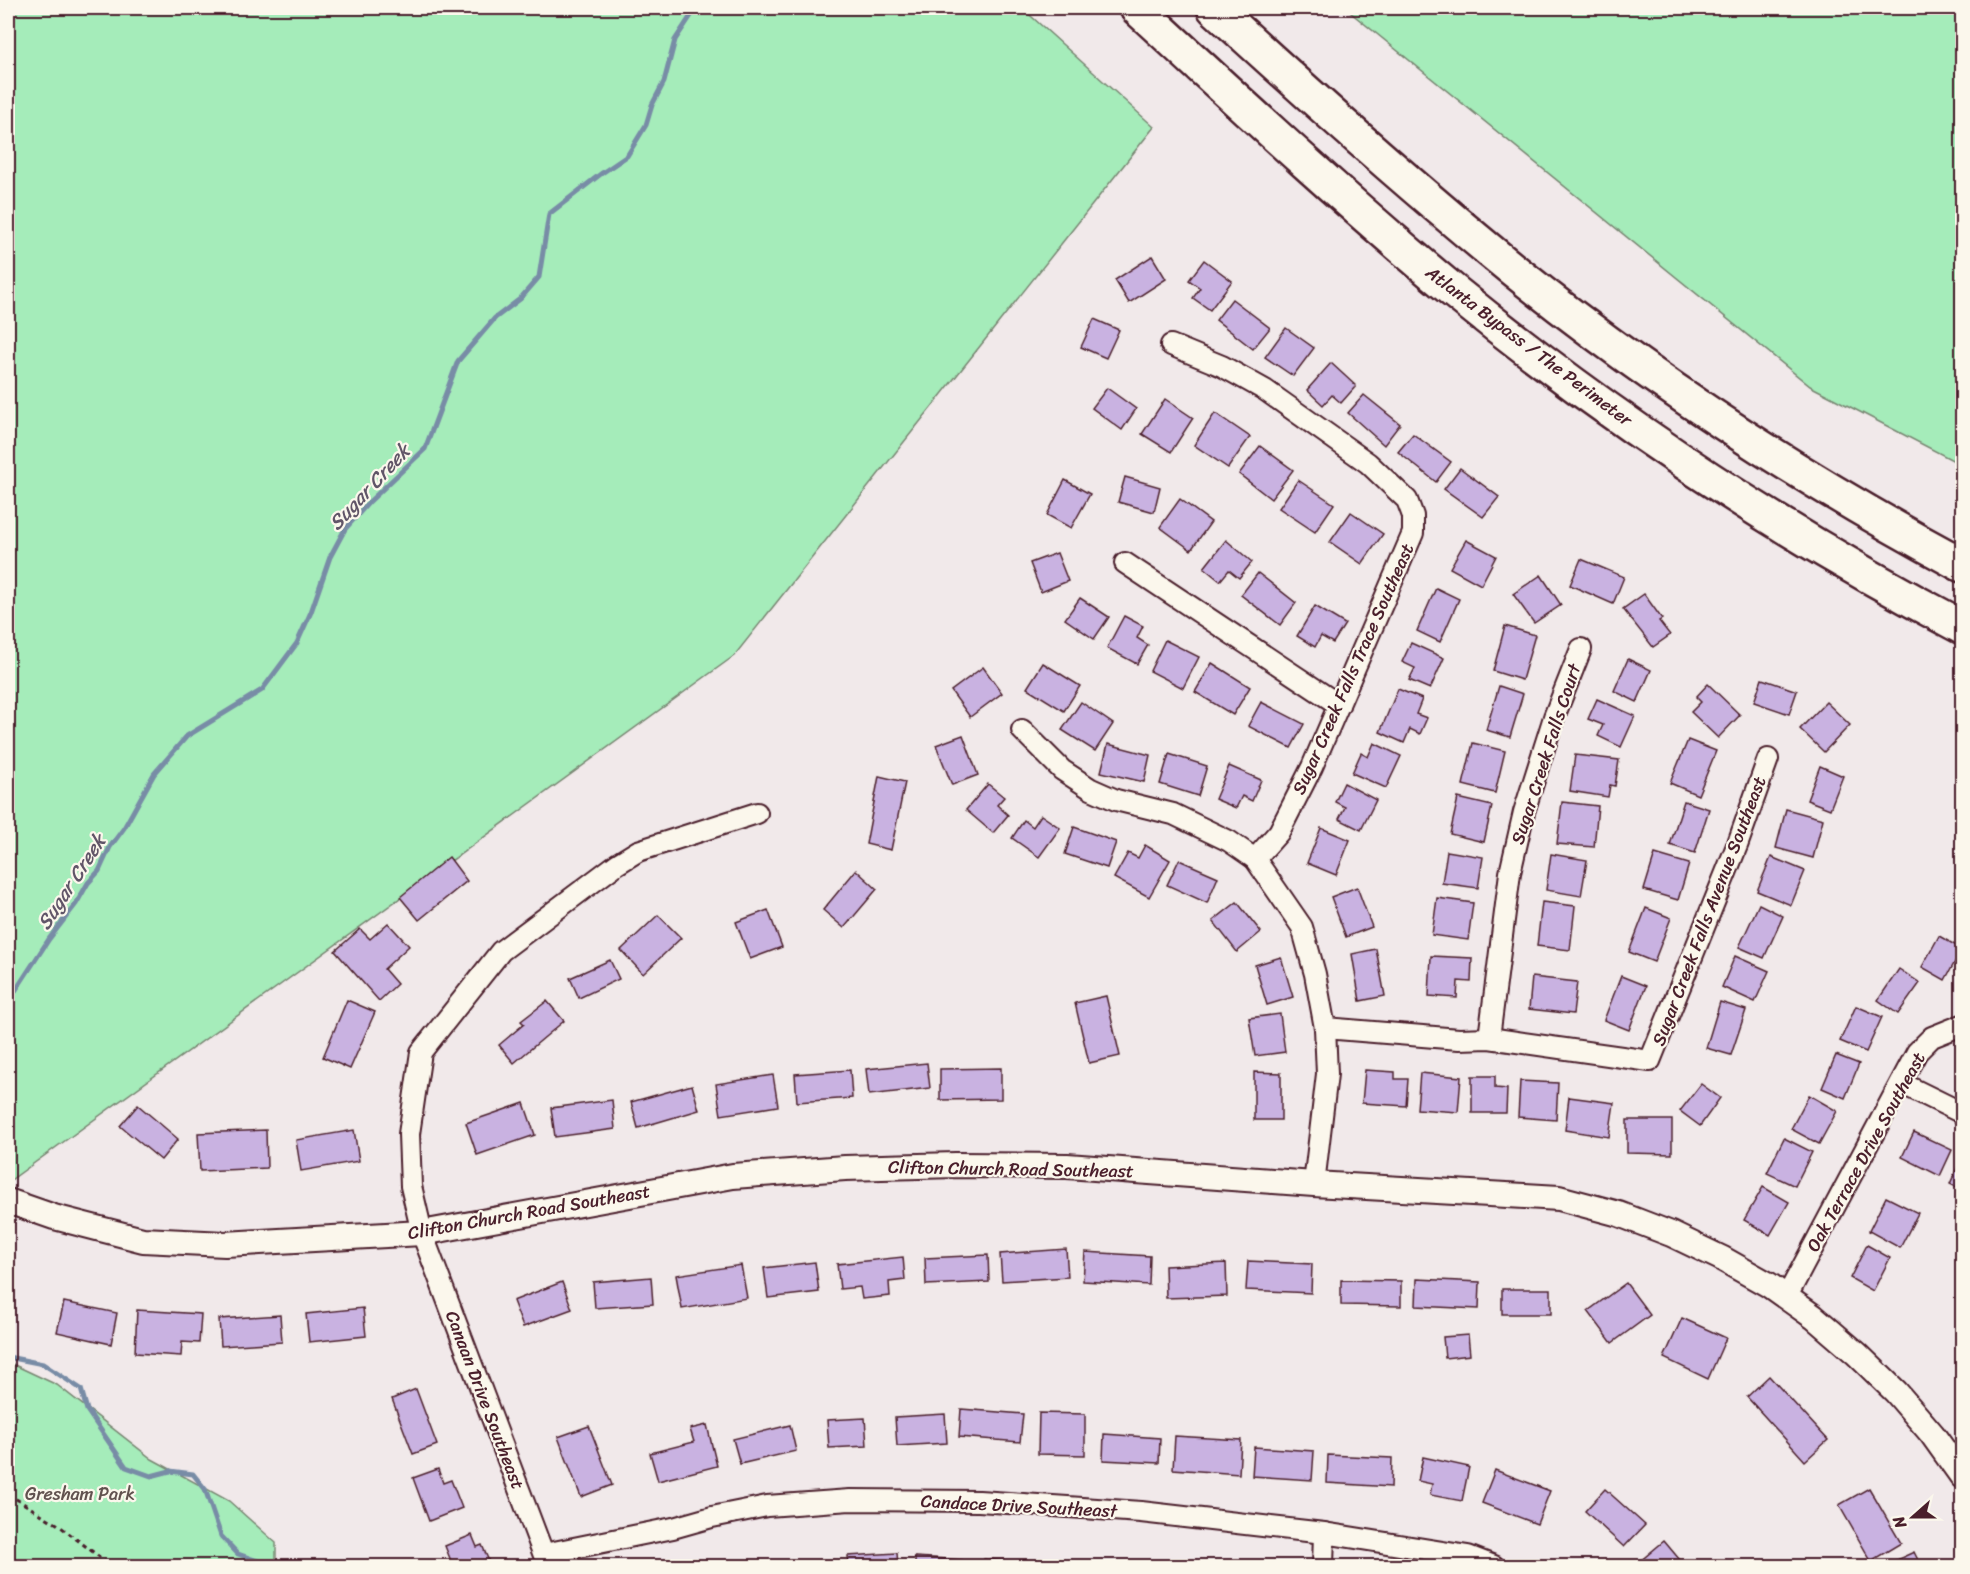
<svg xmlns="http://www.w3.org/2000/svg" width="1970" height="1574" viewBox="0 0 1970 1574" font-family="Sriracha,sans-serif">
<rect width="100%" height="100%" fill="#f1e9ea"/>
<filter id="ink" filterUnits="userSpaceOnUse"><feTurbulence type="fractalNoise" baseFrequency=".0167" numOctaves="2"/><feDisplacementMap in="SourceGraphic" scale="12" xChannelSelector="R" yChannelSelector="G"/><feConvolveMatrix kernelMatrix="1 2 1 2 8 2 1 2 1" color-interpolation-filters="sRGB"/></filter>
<g filter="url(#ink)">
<g fill="#a5ecba" stroke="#788672" stroke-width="1.5">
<polygon points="8,8 1022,8 1154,127 734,656 8,1182"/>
<polygon points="1345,8 1962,8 1962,465 1810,386"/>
<polygon points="8,1362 57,1385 152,1459 229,1501 276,1543 276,1560 281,1566 8,1566"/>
</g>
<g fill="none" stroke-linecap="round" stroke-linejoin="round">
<g stroke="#788ca6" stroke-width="5">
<polyline points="8,1002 49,939 76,904 88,883 99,871 110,847 124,828 154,774 187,736 262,690 297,643 311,612 330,557 345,529 368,503 425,449 458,361 495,318 520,299 539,277 549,214 602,173 627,156 646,125 652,105 664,82 675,40 696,8"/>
<polyline points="8,1357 43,1364 81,1389 87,1410 126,1467 151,1476 170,1471 193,1474 205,1489 221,1536 238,1554 272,1566"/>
</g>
</g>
<g fill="#c9b2e1" stroke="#4a1f2b" stroke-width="1.5">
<polygon points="1152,256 1166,279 1129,303 1115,280"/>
<polygon points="1204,260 1232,281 1210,310 1193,298 1200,288 1189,280"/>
<polygon points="1232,299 1270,328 1253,349 1216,320"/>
<polygon points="1094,319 1119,330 1106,358 1081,347"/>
<polygon points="1286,328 1314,348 1293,376 1265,357"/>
<polygon points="1331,363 1356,386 1341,403 1332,395 1323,405 1307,390"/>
<polygon points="1107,388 1136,409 1122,430 1092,408"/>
<polygon points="1364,395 1400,424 1384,445 1348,413"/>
<polygon points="1165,399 1193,418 1171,452 1142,434"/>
<polygon points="1215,413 1250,437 1228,468 1194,445"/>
<polygon points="1413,434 1451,462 1436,482 1398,452"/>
<polygon points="1260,446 1293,470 1271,499 1239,474"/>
<polygon points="1460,468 1499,497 1483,517 1444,489"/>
<polygon points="1125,477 1160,487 1154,512 1118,502"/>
<polygon points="1065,480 1090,494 1071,528 1047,515"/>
<polygon points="1298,480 1334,504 1315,532 1279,508"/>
<polygon points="1180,499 1211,522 1191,550 1160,527"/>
<polygon points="1351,512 1383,534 1362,564 1330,542"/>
<polygon points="1226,540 1252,562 1239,578 1229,570 1220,581 1204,568"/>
<polygon points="1466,540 1496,556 1481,585 1450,568"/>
<polygon points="1057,553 1068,581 1041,592 1030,563"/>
<polygon points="1581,559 1624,577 1613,604 1570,585"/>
<polygon points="1258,573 1296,603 1280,625 1241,595"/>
<polygon points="1541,575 1561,605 1534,623 1513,594"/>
<polygon points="1436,588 1459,599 1440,642 1417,631"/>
<polygon points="1644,594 1662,619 1659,621 1670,635 1653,647 1623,609"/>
<polygon points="1080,598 1109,617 1094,639 1065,619"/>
<polygon points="1315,606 1345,624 1333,643 1321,636 1315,647 1297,636"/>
<polygon points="1124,616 1143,626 1137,638 1148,645 1137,664 1107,648"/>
<polygon points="1505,626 1535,635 1522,680 1493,671"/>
<polygon points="1165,640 1199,657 1183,688 1150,671"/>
<polygon points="1411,643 1444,658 1430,689 1409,680 1415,668 1402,662"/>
<polygon points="1628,659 1651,670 1637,702 1614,691"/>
<polygon points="1043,663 1080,686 1064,711 1027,688"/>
<polygon points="1212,663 1250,687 1233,715 1195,692"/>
<polygon points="983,667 1002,693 970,717 951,691"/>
<polygon points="1762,679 1797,691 1789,714 1754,702"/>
<polygon points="1708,684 1740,715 1718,738 1691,712 1701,702 1696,697"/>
<polygon points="1499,686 1523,694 1510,737 1486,730"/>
<polygon points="1398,689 1422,699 1416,714 1427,718 1420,734 1410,729 1404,743 1380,732"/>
<polygon points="1597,699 1635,716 1621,747 1598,736 1603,725 1588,719"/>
<polygon points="1081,702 1113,724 1095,751 1062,730"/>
<polygon points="1261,702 1304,724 1291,748 1248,726"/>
<polygon points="1826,702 1850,725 1824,752 1800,729"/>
<polygon points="963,735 978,775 952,785 936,745"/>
<polygon points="1688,740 1716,751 1698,795 1670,783"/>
<polygon points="1374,743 1401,756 1386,788 1352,773 1361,753 1368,757"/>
<polygon points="1473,743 1505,751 1495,793 1463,785"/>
<polygon points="1108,744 1150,755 1144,782 1101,772"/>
<polygon points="1169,754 1207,766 1198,796 1160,784"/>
<polygon points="1575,755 1619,760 1615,786 1610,785 1608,797 1570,791"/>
<polygon points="1229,766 1261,780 1252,801 1242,796 1236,808 1215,799"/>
<polygon points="1820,766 1843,776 1830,809 1807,800"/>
<polygon points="879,776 905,782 891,850 866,844"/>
<polygon points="1344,783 1376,800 1361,830 1339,819 1345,807 1335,802"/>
<polygon points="988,784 1004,797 997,805 1008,815 993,833 966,810"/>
<polygon points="1458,798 1492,806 1484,842 1450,834"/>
<polygon points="1684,801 1709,809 1695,853 1670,845"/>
<polygon points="1562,802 1598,806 1594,847 1557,844"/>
<polygon points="1786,809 1823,819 1813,858 1776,848"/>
<polygon points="1041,815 1060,828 1039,857 1012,838 1024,820 1033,827"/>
<polygon points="1074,827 1116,842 1107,868 1065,854"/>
<polygon points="1321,828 1350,840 1336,875 1307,863"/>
<polygon points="1145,845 1170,860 1149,897 1114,878 1128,853 1138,858"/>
<polygon points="1447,851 1483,857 1478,888 1442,883"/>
<polygon points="1551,854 1587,860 1581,896 1546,890"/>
<polygon points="1655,854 1689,864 1678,900 1644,890"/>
<polygon points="449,857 467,881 419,920 400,897"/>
<polygon points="1771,857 1805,871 1791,905 1757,891"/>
<polygon points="1179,860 1218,877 1207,903 1167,885"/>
<polygon points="856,870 877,889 844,928 823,910"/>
<polygon points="1357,887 1372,927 1346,937 1331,897"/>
<polygon points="1437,898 1473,903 1468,940 1432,935"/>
<polygon points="1237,902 1261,932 1237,952 1213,921"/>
<polygon points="1542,902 1575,906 1570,950 1537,946"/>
<polygon points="1759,904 1783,916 1764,958 1739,947"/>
<polygon points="1646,908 1671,918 1654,962 1629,952"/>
<polygon points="768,910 782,947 750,959 736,922"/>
<polygon points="658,915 681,938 643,974 621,950"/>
<polygon points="388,923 409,946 384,969 397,984 379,1001 335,951 360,929 370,939"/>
<polygon points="1939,936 1962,949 1945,980 1922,967"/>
<polygon points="1376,949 1385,996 1360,1001 1352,954"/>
<polygon points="1431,956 1472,958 1471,982 1458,981 1457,998 1429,996"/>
<polygon points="1735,956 1769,971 1755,1002 1722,987"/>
<polygon points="1281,957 1293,997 1267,1005 1255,965"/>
<polygon points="610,960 619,979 579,998 570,978"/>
<polygon points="1899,969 1920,983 1898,1014 1878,1000"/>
<polygon points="1621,976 1646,986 1629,1030 1604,1020"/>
<polygon points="1532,977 1577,982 1573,1014 1529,1009"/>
<polygon points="1106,996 1120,1056 1089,1063 1075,1003"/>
<polygon points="347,1000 375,1012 350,1069 323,1057"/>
<polygon points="547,1001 564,1021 514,1063 499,1045 524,1024 521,1021"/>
<polygon points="1720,1002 1746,1010 1731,1055 1706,1048"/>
<polygon points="1856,1006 1882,1017 1866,1052 1840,1041"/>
<polygon points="1280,1014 1285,1052 1255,1056 1249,1018"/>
<polygon points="1836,1055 1859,1064 1845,1098 1822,1088"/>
<polygon points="927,1063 930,1088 869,1095 866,1069"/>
<polygon points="1001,1068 1001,1099 940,1100 940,1069"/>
<polygon points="850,1070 852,1098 797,1102 795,1074"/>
<polygon points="1365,1070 1395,1072 1395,1079 1408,1079 1406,1106 1362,1103"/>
<polygon points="1254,1072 1281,1073 1281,1120 1254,1120"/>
<polygon points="1420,1073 1461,1077 1458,1112 1417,1109"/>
<polygon points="773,1075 778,1106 721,1115 716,1084"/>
<polygon points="1472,1076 1495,1076 1495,1088 1507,1089 1506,1113 1472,1113"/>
<polygon points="1520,1081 1558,1083 1556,1120 1518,1117"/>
<polygon points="1701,1084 1720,1098 1700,1126 1680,1111"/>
<polygon points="692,1085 699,1110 638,1128 631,1102"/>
<polygon points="1809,1095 1837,1111 1819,1144 1791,1129"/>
<polygon points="1569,1097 1614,1103 1609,1137 1565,1130"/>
<polygon points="612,1100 615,1129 555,1137 551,1108"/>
<polygon points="524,1103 535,1135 477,1155 466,1123"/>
<polygon points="138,1105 178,1139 161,1160 120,1126"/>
<polygon points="1627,1120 1672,1120 1672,1154 1627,1153"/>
<polygon points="266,1130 267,1168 200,1171 198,1133"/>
<polygon points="354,1130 359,1161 301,1171 296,1140"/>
<polygon points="1914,1132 1952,1150 1940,1176 1902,1157"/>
<polygon points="1784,1138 1812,1152 1795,1186 1767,1173"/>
<polygon points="1962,1157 1962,1190 1950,1184"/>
<polygon points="1763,1187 1789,1202 1770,1235 1744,1220"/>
<polygon points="1886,1197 1918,1213 1900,1248 1869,1231"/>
<polygon points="1867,1245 1890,1258 1873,1291 1850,1278"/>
<polygon points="1066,1249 1068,1277 1002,1281 1000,1254"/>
<polygon points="1085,1252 1150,1256 1149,1285 1083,1281"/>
<polygon points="988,1255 989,1282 926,1285 925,1258"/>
<polygon points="903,1257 905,1280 889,1282 890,1296 862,1299 860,1287 840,1289 837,1264"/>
<polygon points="1248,1261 1312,1264 1311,1293 1246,1290"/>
<polygon points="815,1262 819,1292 768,1298 764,1268"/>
<polygon points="1226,1263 1227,1296 1166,1298 1165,1266"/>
<polygon points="741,1265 747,1298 682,1309 676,1275"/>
<polygon points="651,1277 653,1304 595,1308 593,1282"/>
<polygon points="1417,1279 1480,1282 1479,1309 1416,1306"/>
<polygon points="1341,1280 1401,1281 1401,1306 1341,1305"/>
<polygon points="562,1282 572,1309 523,1327 513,1301"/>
<polygon points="1626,1283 1650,1315 1612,1343 1588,1311"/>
<rect x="1502" y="1289" width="49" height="25"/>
<polygon points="64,1302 117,1313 111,1344 57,1332"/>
<polygon points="363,1308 366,1336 309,1342 306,1314"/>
<polygon points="137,1310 201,1314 199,1343 182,1342 181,1356 135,1353"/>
<polygon points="280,1315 282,1342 221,1346 219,1319"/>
<polygon points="1682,1318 1726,1338 1708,1379 1664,1358"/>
<polygon points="1468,1335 1470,1355 1445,1358 1443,1337"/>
<polygon points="1769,1376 1828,1440 1805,1461 1747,1397"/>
<polygon points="416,1389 437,1445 413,1454 392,1399"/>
<polygon points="961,1409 1023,1414 1020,1442 959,1437"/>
<polygon points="1039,1413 1085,1414 1085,1455 1038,1454"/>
<polygon points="945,1414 947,1443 897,1446 895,1417"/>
<polygon points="865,1418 867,1446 829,1448 827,1420"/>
<polygon points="707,1425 717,1466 658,1481 650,1453 694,1442 690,1429"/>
<polygon points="790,1425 796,1451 740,1464 733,1439"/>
<polygon points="589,1426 612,1485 581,1497 558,1437"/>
<polygon points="1104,1434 1160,1438 1159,1463 1103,1460"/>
<polygon points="1175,1436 1241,1440 1239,1474 1173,1469"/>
<polygon points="1254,1447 1314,1451 1312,1480 1252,1476"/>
<polygon points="1328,1455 1392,1458 1391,1487 1327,1483"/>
<polygon points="1423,1457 1469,1467 1462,1501 1430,1495 1432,1484 1418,1481"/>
<polygon points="438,1469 443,1483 451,1480 462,1508 429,1521 413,1478"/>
<polygon points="1495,1470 1550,1491 1537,1524 1482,1503"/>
<polygon points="1869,1488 1901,1543 1871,1561 1839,1505"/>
<polygon points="1605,1489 1645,1525 1624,1547 1585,1511"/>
<polygon points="472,1535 477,1547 482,1545 491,1566 453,1566 445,1546"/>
<polygon points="1664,1541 1685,1566 1640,1566 1638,1563"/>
<polygon points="1914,1552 1921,1566 1883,1566"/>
<polygon points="897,1553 898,1566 849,1566 848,1556"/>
<polygon points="915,1557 962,1560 961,1566 915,1566"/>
<polygon points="984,1559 1011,1561 1011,1566 983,1566"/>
</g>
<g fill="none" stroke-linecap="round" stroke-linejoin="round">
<g stroke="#4a1f2b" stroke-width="24">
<g id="minor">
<polyline points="1171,345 1222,366 1265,390 1368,463 1407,500 1413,516 1413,533 1312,767 1279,832 1255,859"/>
<polyline points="1125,563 1339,705"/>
<polyline points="1022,730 1062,770 1091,789 1116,800 1173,814 1229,841 1255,859 1302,927 1315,974 1325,1028 1327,1074 1314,1184"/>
<polyline points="1325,1028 1459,1039 1489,1038 1650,1061 1738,843 1768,759"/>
<polyline points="1489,1038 1510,873 1524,812 1554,717 1581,649"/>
<polyline points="1901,1083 1962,1113"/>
<polyline points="1786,1298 1917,1052 1932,1037 1962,1025"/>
<polyline points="544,1554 673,1528 712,1517 767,1506 850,1500 979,1501 1141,1512 1324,1533 1468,1556 1494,1566"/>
<polyline points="548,1566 422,1233 411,1186 409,1134 421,1052 501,951 617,864 638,851 757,813"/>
<polyline points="1323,1566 1324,1533"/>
</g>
</g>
<g stroke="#4a1f2b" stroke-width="28">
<polyline id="tertiary" points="8,1201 54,1217 143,1240 225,1244 422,1233 733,1176 845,1168 956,1165 1067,1166 1314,1184 1559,1198 1619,1214 1671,1234 1721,1258 1769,1285 1814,1317 1857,1354 1896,1392 1932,1434 1962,1476"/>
</g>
<g stroke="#4a1f2b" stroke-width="38">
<g id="motorway">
<path d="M1137 8C1240 103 1343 199 1451 289 1609 418 1782 533 1962 627"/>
<path d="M1214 8C1311 97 1409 185 1511 268 1651 381 1804 480 1962 565"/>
</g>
</g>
<polyline stroke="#4a1f2b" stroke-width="3" stroke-dasharray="4.5 4.5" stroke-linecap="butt" points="8,1494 57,1524 111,1566"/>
<use href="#minor" stroke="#fbf7ec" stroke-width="20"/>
<use href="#tertiary" stroke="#fbf7ec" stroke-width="24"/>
<use href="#motorway" stroke="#fbf7ec" stroke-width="33"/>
</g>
</g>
<g text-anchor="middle" stroke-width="4.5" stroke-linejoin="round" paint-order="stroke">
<g font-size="18" fill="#4a1f2b" stroke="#fbf7ec">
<text transform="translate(1529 346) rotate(37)" y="6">Atlanta Bypass / The Perimeter</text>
<text transform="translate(1353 669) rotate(-66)" y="6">Sugar Creek Falls Trace Southeast</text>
<text transform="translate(1546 754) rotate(-72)" y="6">Sugar Creek Falls Court</text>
<text transform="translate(1709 911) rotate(-69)" y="6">Sugar Creek Falls Avenue Southeast</text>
<text transform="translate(1866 1152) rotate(-61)" y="6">Oak Terrace Drive Southeast</text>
<text transform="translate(1011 1169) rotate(1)" y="6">Clifton Church Road Southeast</text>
<text transform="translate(529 1212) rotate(-10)" y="6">Clifton Church Road Southeast</text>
<text transform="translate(485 1400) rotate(69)" y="6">Canaan Drive Southeast</text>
<text transform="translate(1019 1506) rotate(3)" y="6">Candace Drive Southeast</text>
</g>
<g font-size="18" fill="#61524f" stroke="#fbf7ec">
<text x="80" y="1500">Gresham Park</text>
</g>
<g font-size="20" font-style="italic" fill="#615568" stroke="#fbf7ec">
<text transform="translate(369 487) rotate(-47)" y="7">Sugar Creek</text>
<text transform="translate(71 882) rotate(-57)" y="7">Sugar Creek</text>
</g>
</g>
<rect width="1970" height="1574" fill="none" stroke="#fbf7ec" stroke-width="30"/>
<rect x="15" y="15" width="1940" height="1544" fill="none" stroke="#4a1f2b" stroke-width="2" filter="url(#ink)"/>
<g transform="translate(1913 1517) rotate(249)" stroke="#fbf7ec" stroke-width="4.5" paint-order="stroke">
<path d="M0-4.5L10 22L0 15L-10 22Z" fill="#4a1f2b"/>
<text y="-9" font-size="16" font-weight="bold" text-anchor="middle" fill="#4a1f2b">N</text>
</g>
</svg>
